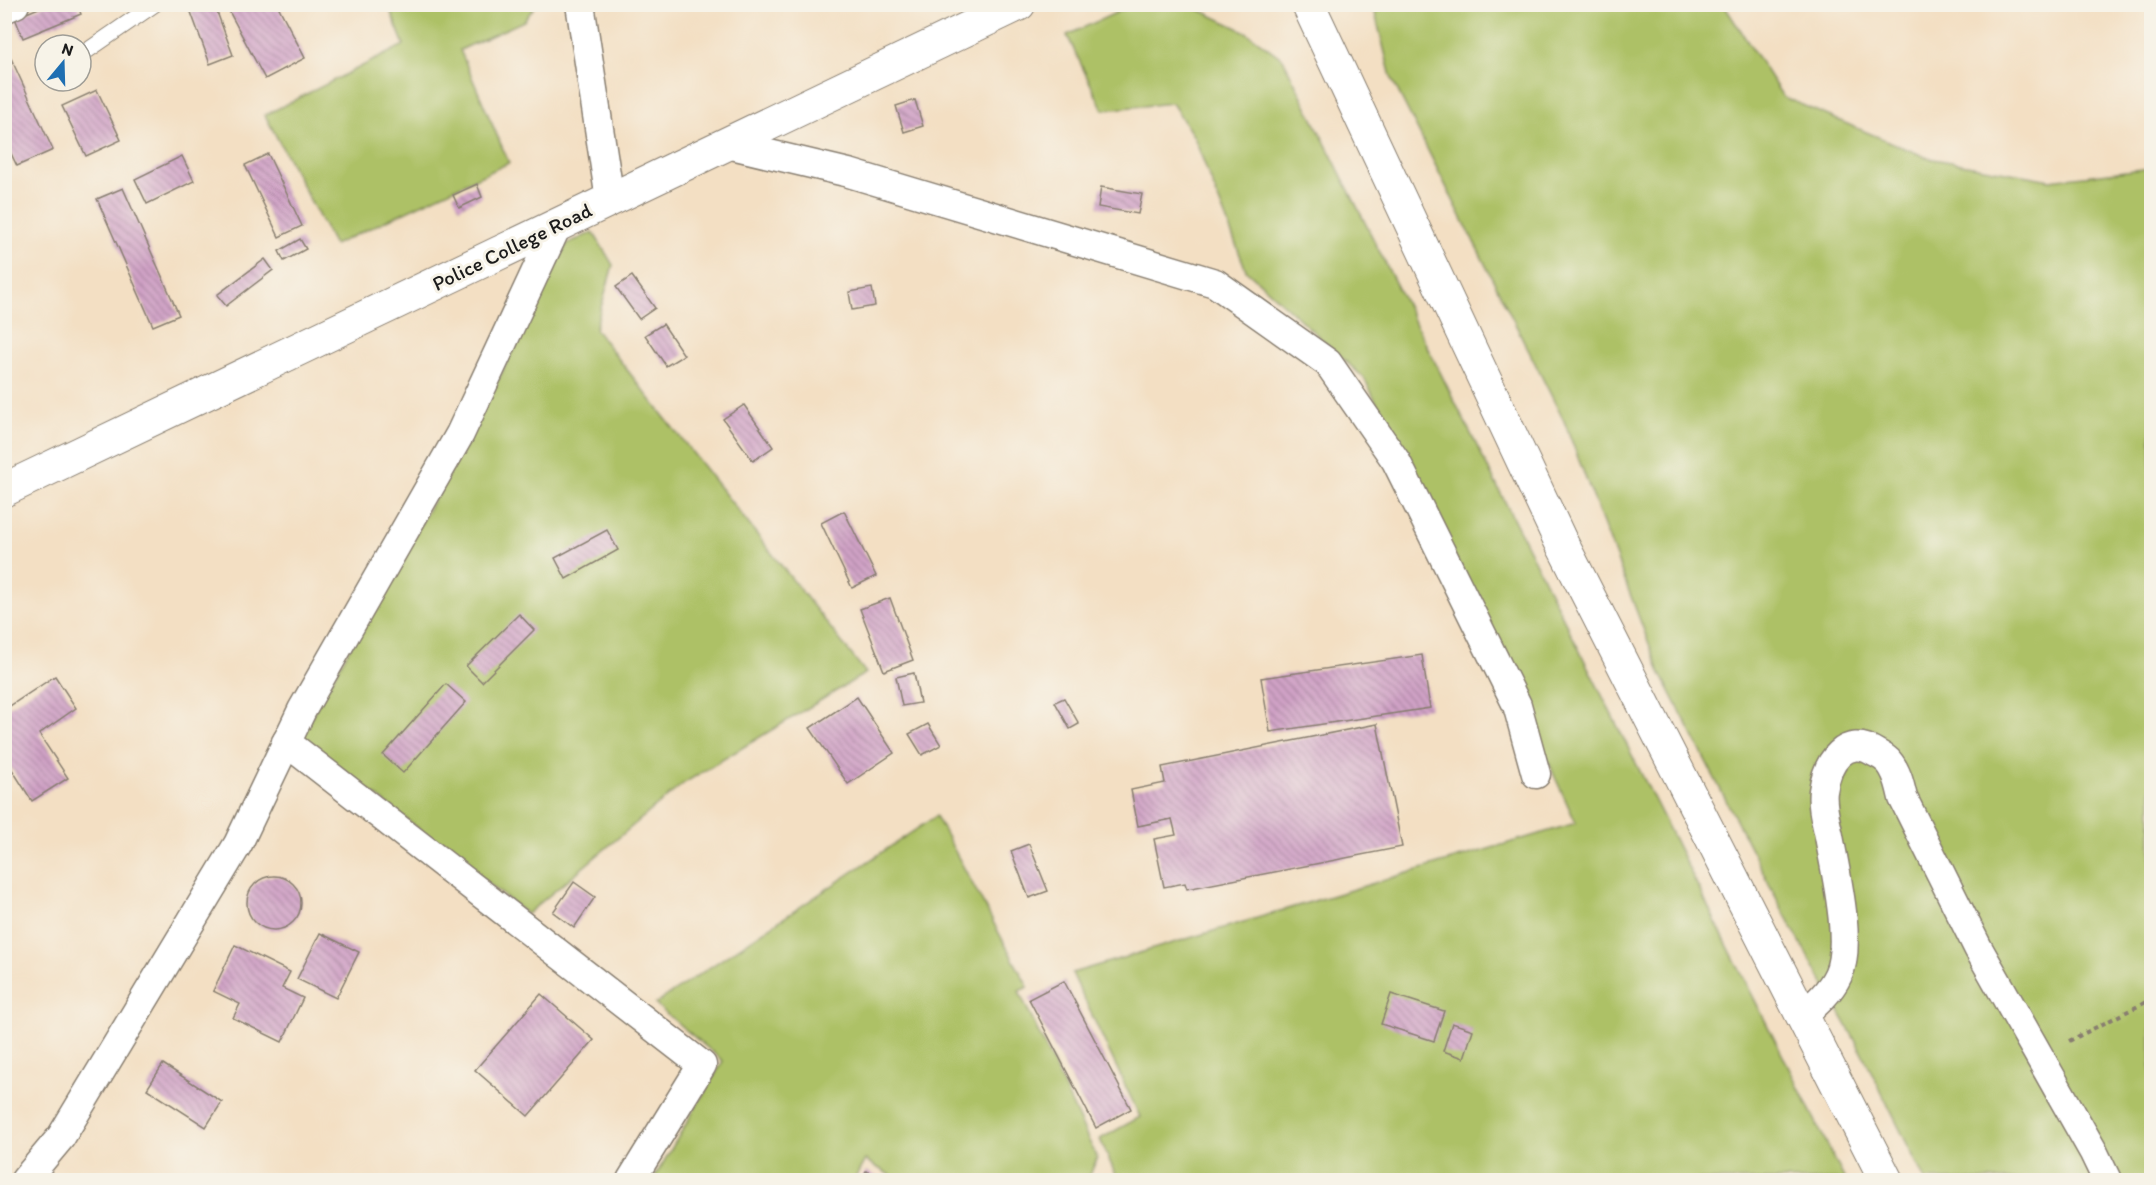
<svg xmlns="http://www.w3.org/2000/svg" width="2156" height="1185" viewBox="0 0 2156 1185" font-family="Itim,sans-serif">
<defs>
<pattern id="building-back-hatch" width="6" height="6" patternUnits="userSpaceOnUse" patternTransform="scale(1.5)"><rect width="6" height="6" fill="#d0a2c6"/><path d="M-1 5l2 2M0 0l6 6M5-1l2 2" fill="none" stroke="#a883a0"/></pattern>
</defs>
<rect width="100%" height="100%" fill="#f7f3e8"/>
<filter id="ink" filterUnits="userSpaceOnUse"><feTurbulence type="fractalNoise" baseFrequency=".0167" numOctaves="2"/><feDisplacementMap in="SourceGraphic" scale="12" xChannelSelector="R" yChannelSelector="G"/><feConvolveMatrix kernelMatrix="1 2 1 2 8 2 1 2 1" color-interpolation-filters="sRGB"/></filter>
<filter id="wash" filterUnits="userSpaceOnUse"><feTurbulence type="fractalNoise" baseFrequency=".008" numOctaves="4" result="noise"/><feDisplacementMap in="SourceGraphic" scale="24" xChannelSelector="R" yChannelSelector="G"/><feGaussianBlur stdDeviation="1.35" result="paint"/><feColorMatrix in="noise" values="0 0 0 0 0 0 0 0 0 0 0 0 0 0 0 0 0 1.4 0 .05"/><feComposite in="paint" operator="in"/></filter>
<g filter="url(#wash)">
<rect width="100%" height="100%" fill="#f3dfc3"/>
<g fill="#adc166" stroke="#646e41" stroke-width="1.5">
<polygon points="388,5 536,5 524,21 460,50 509,163 334,245 265,115 404,45"/>
<polygon points="1133,5 1189,5 1246,32 1283,59 1845,1180 1118,1180 1100,1139 1140,1117 1072,973 1576,823 1554,775 1508,661 1364,378 1246,270 1194,137 1172,103 1103,110 1067,35"/>
<polygon points="1373,5 1724,5 1783,97 1928,158 2050,180 2151,168 2151,1180 1925,1180 1860,1049 1785,915 1659,670 1564,421 1391,77"/>
<polygon points="593,232 613,265 595,329 866,673 684,783 527,914 300,736 466,443 567,244"/>
<polygon points="936,816 1028,987 1019,991 1097,1158 1088,1180 898,1180 865,1160 854,1180 653,1180 723,1061 655,1004"/>
</g>
<g id="blocks">
<g fill="url(#building-back-hatch)">
<polygon points="48,4 77,4 81,14 23,38 15,18"/>
<polygon points="188,4 214,4 233,55 210,64"/>
<polygon points="242,4 277,4 305,58 265,79 229,11"/>
<polygon points="4,43 53,150 17,166 4,139"/>
<polygon points="97,90 121,140 86,156 62,106"/>
<polygon points="915,100 923,126 904,132 896,106"/>
<polygon points="268,154 302,226 279,237 245,165"/>
<polygon points="182,156 194,181 147,204 135,179"/>
<polygon points="477,184 482,197 459,208 453,195"/>
<polygon points="1101,187 1142,194 1138,214 1098,207"/>
<polygon points="123,188 179,315 153,326 97,199"/>
<polygon points="300,239 306,249 284,261 279,251"/>
<polygon points="265,259 273,270 226,306 217,295"/>
<polygon points="632,276 655,308 639,319 616,287"/>
<polygon points="872,288 875,306 852,310 849,292"/>
<polygon points="663,324 684,355 666,366 645,335"/>
<polygon points="744,405 773,447 753,461 723,419"/>
<polygon points="844,511 876,576 852,588 821,523"/>
<polygon points="607,530 618,550 566,579 555,558"/>
<polygon points="890,598 913,660 884,671 860,609"/>
<polygon points="519,614 534,630 482,682 466,666"/>
<polygon points="1422,655 1430,708 1270,732 1261,678"/>
<polygon points="914,673 920,703 902,706 896,677"/>
<polygon points="55,676 76,708 39,734 68,778 32,801 8,763 4,765 4,710"/>
<polygon points="446,684 466,702 403,773 383,755"/>
<polygon points="857,697 894,753 848,784 810,728"/>
<polygon points="1064,698 1079,724 1070,729 1055,702"/>
<polygon points="928,724 941,745 922,755 909,734"/>
<polygon points="1377,724 1402,847 1187,889 1185,883 1164,887 1154,839 1176,835 1172,819 1138,826 1131,790 1165,783 1162,767"/>
<polygon points="1029,844 1048,891 1029,898 1011,851"/>
<circle cx="274" cy="903" r="27"/>
<polygon points="574,882 595,897 574,928 553,912"/>
<polygon points="320,933 359,952 336,998 297,979"/>
<polygon points="235,945 290,972 282,988 303,998 282,1042 233,1018 240,1004 213,991"/>
<polygon points="1064,981 1131,1109 1096,1128 1029,999"/>
<polygon points="541,994 594,1040 528,1116 475,1070"/>
<polygon points="1391,994 1444,1011 1434,1041 1381,1024"/>
<polygon points="1452,1023 1473,1030 1464,1058 1443,1051"/>
<polygon points="163,1064 222,1102 206,1127 147,1089"/>
<polygon points="866,1171 884,1180 861,1180"/>
</g>
</g>
</g>
<g filter="url(#ink)">
<use href="#blocks" fill-opacity="0" stroke="#887e70" stroke-width="1.5"/>
<g fill="none" stroke-linecap="round" stroke-linejoin="round">
<g stroke="#887e70" stroke-width="17">
<polyline id="service" points="81,55 155,4"/>
</g>
<g stroke="#887e70" stroke-width="31">
<g id="minor">
<polyline points="580,4 610,200"/>
<polyline points="4,9 15,4"/>
<polyline points="727,144 849,173 1215,283 1328,363 1396,461 1517,705 1536,774"/>
<polyline points="286,742 702,1065 631,1180"/>
<path d="M1802 1016C1816 1004 1830 992 1838 975 1853 944 1835 870 1829 836 1826 822 1821 805 1823 791 1827 762 1846 733 1876 753 1880 755 1885 758 1888 761 1897 771 1900 785 1903 798L1978 948 2093 1151 2107 1180"/>
<polyline points="25,1180 61,1137 238,844 302,710 460,434 557,226"/>
</g>
</g>
<g stroke="#887e70" stroke-width="35">
<g id="tertiary">
<polyline points="1308,4 1560,540 1886,1180"/>
<polyline points="4,490 1019,4"/>
</g>
</g>
<polyline stroke="#887e70" stroke-width="4" stroke-dasharray="4.5 4.5" stroke-linecap="butt" points="2069,1041 2152,999"/>
<use href="#service" stroke="#fff" stroke-width="15"/>
<use href="#minor" stroke="#fff" stroke-width="28"/>
<use href="#tertiary" stroke="#fff" stroke-width="33"/>
</g>
</g>
<g text-anchor="middle" stroke-width="6" stroke-linejoin="round" paint-order="stroke">
<g font-size="21" fill="#1c1c1c" stroke="#f7f3e8">
<text transform="translate(512 247) rotate(-26)" y="7">Police College Road</text>
</g>
</g>
<rect width="2156" height="1185" fill="none" stroke="#f7f3e8" stroke-width="24"/>
<g transform="translate(63 63) rotate(19)"><circle r="28" fill="#f7f3e8" stroke="#9f9d96" stroke-width="1.5"/>
<path d="M0-4.5L10 22L0 15L-10 22Z" fill="#1f6fb2"/>
<text y="-9" font-size="16" font-weight="bold" text-anchor="middle" fill="#1c1c1c">N</text>
</g>
</svg>
